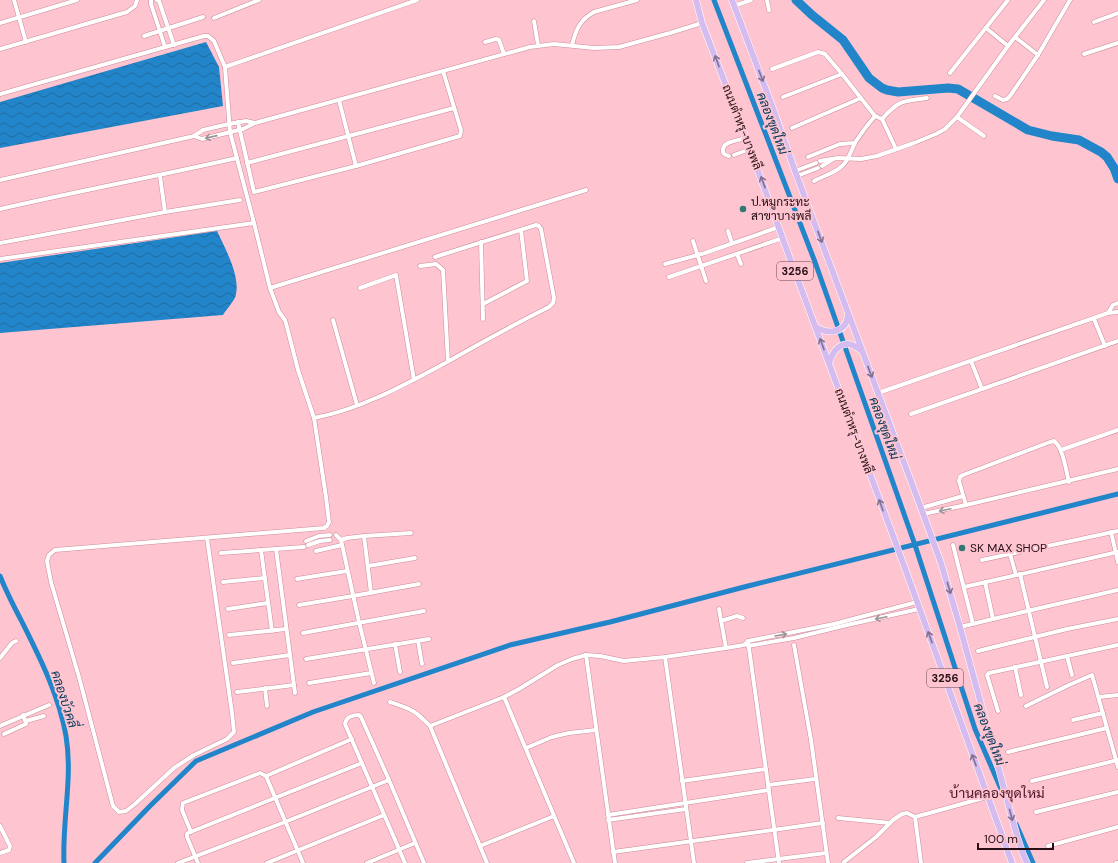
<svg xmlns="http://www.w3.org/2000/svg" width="1118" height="863" viewBox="0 0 1118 863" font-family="'DM Sans',Sarabun,sans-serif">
<defs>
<pattern id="water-waves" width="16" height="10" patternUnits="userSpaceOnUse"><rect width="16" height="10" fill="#2285c9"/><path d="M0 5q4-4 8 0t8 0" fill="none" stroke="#1e6ba2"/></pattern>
</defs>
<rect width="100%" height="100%" fill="#fec5d1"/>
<g fill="url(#water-waves)">
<polygon points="206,42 219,67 223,106 0,148 0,102"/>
<path d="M217 231C225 248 240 275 236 294 236 299 226 310 223 315L0 333V263Z"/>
</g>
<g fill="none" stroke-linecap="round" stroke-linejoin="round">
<g stroke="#2285c9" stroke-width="5">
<polyline points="714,0 815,262 915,545 975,729 1004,796"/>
<path d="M0 576C6 591 13 605 21 620 39 656 59 695 66 736 73 778 62 820 64 863"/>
<polyline points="1016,824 1033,863"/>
<polyline points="95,863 150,806 196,761 313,712 510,645 610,622 748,586 1118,494"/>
</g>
<polyline stroke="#2285c9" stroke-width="9" points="796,0 812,15 843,40 869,78 882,88 887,90 898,92 948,88 958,89 1028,130 1052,136 1079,140 1101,152 1107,157 1114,168 1118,179"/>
<g stroke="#cc8a99" stroke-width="5">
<g id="minor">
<polyline points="14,0 26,42"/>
<polyline points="151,0 151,4 165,47"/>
<polyline points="157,0 159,1 174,45"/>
<polyline points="767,0 769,10"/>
<polyline points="734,6 751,0"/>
<polyline points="214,18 259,0"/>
<polyline points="534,21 538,45"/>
<polyline points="1094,22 1118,13"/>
<polyline points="0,23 77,0"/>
<polyline points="986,28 1008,46"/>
<polyline points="144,36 203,17"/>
<polyline points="1015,37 1038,55"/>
<polyline points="485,42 496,39 499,40 504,54"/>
<path d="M572 45C576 29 580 20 594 12L637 0"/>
<polyline points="0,49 127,12 135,6 137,0"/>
<polyline points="1084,54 1118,43"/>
<polyline points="225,67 417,0"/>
<path d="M772 69 818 52 822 53 825 54 842 74 875 116 882 119C899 100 903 101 927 98"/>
<polyline points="950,73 1008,0"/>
<polyline points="0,94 204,36 208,36 214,41 225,67 230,132 254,223 270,288 279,312 285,320 287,327 298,370 314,418 326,497 329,522 327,526 324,528 55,550 49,555 47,561 51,582 79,677 113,806 119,812 126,811 135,804 174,768 194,755 227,739 234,732 232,713 207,538"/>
<polyline points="995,96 1003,100 1007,99 1010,96 1038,55 1070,0"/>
<polyline points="783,97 842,74"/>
<polyline points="339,100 356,166"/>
<polyline points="957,117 984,136"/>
<polyline points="882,119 896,149"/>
<polyline points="238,122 254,192 356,166 460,136 461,130 443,71"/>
<polyline points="792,128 861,98"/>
<polyline points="194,136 202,139 243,129 255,123 530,47 554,44 594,48 619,47 670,33 702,23"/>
<polyline points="734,155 750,149"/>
<path d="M729 156C725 155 722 154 723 149 724 141 740 140 746 138"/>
<polyline points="808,157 840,144 855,143"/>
<polyline points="820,161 838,158 861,159 877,156 914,143 936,134 945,129 957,117 1008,46 1044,0"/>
<polyline points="247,163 454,108"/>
<polyline points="822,166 833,159"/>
<polyline points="795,171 816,163"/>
<polyline points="160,176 165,212"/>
<polyline points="797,176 818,168"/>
<polyline points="0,180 194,136 203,130 229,124 246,121 255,123"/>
<path d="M814 181C823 176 835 173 842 166 849 160 851 150 856 141 862 132 868 124 875 116"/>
<path d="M0 209C79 191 158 176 237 158"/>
<polyline points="728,231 732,243"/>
<polyline points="693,241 706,281"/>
<polyline points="481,242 483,319"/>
<polyline points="0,243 165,212 240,200"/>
<polyline points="737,254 741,264"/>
<polyline points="0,259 254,223"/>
<polyline points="665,264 705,253 779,227"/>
<polyline points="420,266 436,264 443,270 448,361"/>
<polyline points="669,277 783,238"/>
<polyline points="270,288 586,190"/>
<polyline points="360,288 396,275 414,380"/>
<polyline points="483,304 527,281 521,230"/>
<polyline points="1108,313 1118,312"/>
<polyline points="1094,319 1105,346"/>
<polyline points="333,320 357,405"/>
<polyline points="971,361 982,389"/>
<polyline points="878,393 1108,313 1113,305 1118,303"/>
<polyline points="911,414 1118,341"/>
<path d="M314 418C362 409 406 384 449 361 482 342 515 324 549 307L553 303 554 298 541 229 539 226 536 225 435 257"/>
<polyline points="1061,450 1118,430"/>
<path d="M966 505 959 481 960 477 963 475 1050 442 1054 441C1063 447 1066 471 1069 482"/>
<polyline points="921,508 963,496"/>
<polyline points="923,514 966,505 1118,469"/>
<polyline points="1111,532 1118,562"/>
<polyline points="336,535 341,540 359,622 374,683"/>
<polyline points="364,536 371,593"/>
<polyline points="341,540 347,538 364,536 411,533"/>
<polyline points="306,541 319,536 330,535"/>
<polyline points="308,545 320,541 330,540"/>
<polyline points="953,545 973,624"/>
<polyline points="276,549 295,693"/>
<polyline points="261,550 272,631"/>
<polyline points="316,551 342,545"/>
<polyline points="221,553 304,547"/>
<polyline points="1010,554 1016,575"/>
<polyline points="982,560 1118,531"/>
<polyline points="368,566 415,558"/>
<polyline points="1020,574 1047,687"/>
<polyline points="297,579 347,571"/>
<polyline points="223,582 265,578"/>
<polyline points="985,582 993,619"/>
<polyline points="964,587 1118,552"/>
<polyline points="299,605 353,596 419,584"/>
<polyline points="228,609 268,603"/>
<polyline points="719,609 726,648"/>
<polyline points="721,621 737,616 743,618"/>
<polyline points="960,627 993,619 1118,590"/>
<polyline points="303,633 424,611"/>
<polyline points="229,635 286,629"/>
<polyline points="418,641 422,664"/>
<polyline points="748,641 779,863"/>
<polyline points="395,644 400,672"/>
<polyline points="794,645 811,740 828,863"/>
<polyline points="748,646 794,638 847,625 919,609"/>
<polyline points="978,651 1067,629 1118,619"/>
<polyline points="586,655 615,863"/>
<polyline points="1067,656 1072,675"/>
<polyline points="665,657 694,863"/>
<polyline points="0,658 12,643 16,641"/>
<polyline points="306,659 429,639"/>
<polyline points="233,663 290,655"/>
<polyline points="1015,667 1021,695"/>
<polyline points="309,683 371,673"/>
<polyline points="265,688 267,706"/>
<polyline points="237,692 294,685"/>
<polyline points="504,697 574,863"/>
<polyline points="1099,697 1118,695"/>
<path d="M390 702C411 709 415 710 430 726L504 697 519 689 558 665 572 659 586 655 600 656 624 661 665 657 726 648 744 645 748 641 834 624 917 602"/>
<polyline points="1026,706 1069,685 1092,675 1118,767"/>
<polyline points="998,711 987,675 989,673 1118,645"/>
<polyline points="1073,720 1103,713"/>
<polyline points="26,721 44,716"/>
<polyline points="0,726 49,705"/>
<polyline points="430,726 487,863"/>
<polyline points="4,734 26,724 26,723 23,715"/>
<polyline points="526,748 552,737 569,733 596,730"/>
<polyline points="1008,752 1107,728"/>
<polyline points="266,776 352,739"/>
<polyline points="682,781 766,769"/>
<polyline points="1032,781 1118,760"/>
<polyline points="768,785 815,779"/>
<polyline points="1036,812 1118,792"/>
<polyline points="608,815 769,790"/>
<polyline points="838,818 890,823"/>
<polyline points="608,820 686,809"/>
<polyline points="0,826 10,846 9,850 0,853"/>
<polyline points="191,832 182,810 183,803 260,773 266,776 303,863"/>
<polyline points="480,846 554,816"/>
<polyline points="1048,846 1118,827"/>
<polyline points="613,852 823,823"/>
<polyline points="844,862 876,837 893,820 902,814 907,813 915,817"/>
<polyline points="178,863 285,822 389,780"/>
<polyline points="198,863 187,837 187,834 188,833 362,763"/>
<polyline points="267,863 384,815"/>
<polyline points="367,863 415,843"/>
<path d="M405 863 345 724C346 717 353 715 359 715L361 717 389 780 424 863"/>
<polyline points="747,863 826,853"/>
<polyline points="921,863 915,817 987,797"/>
<polyline points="1116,863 1118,863"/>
</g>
</g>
<g stroke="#fff" stroke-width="7">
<g id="primary">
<polyline points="696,0 702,23 746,138 792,264 895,541 1012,863"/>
<polyline points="732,0 774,111 795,171 921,508 941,563 960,627 1017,836 1023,854 1027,863"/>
<path d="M816 327C829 335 846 333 848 315"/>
<path d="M829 363C832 354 837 344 848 344 853 344 859 349 862 351"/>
</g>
</g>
<use href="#minor" stroke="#fff" stroke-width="4"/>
<use href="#primary" stroke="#d4bcf0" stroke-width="6"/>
</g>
<defs><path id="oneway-shaft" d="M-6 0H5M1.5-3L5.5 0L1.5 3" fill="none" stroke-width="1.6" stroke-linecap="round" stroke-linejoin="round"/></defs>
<g stroke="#866e8d">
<use href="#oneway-shaft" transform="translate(717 61) rotate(-110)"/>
<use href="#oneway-shaft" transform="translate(761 76) rotate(69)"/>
<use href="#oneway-shaft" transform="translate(763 182) rotate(-110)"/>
<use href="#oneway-shaft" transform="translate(820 237) rotate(70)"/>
<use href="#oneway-shaft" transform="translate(822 344) rotate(-110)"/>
<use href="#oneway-shaft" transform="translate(870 372) rotate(69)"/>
<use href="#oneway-shaft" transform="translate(881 505) rotate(-110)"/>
<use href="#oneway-shaft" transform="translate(949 588) rotate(73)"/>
<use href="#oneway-shaft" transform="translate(930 637) rotate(-110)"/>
<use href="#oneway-shaft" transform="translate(974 760) rotate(-110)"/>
<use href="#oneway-shaft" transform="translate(1011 815) rotate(75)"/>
</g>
<g stroke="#9e9396">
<use href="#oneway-shaft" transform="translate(211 137) rotate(167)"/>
<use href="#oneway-shaft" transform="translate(945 510) rotate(168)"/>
<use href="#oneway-shaft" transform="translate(881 618) rotate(168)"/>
<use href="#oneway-shaft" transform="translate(781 635) rotate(-10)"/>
</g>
<g fill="#327870" stroke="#fec5d1" stroke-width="1.5">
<circle cx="743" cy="209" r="4"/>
<circle cx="962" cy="548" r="4"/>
</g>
<g text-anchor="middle" stroke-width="4" stroke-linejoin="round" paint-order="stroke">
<g fill="#fec5d1" stroke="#68464d" stroke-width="1">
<rect x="777" y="262" width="36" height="18" rx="3"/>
<rect x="927" y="669" width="36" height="18" rx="3"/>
</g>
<g font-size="11" font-weight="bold" fill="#270f15">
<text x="795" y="275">3256</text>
<text x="945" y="682">3256</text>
</g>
<g font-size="12" fill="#270f15" stroke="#fec5d1">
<text transform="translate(742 127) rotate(69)" y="4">ถนนตำหรุ-บางพลี</text>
<text transform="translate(854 431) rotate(70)" y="4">ถนนตำหรุ-บางพลี</text>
</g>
<g font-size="12" fill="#270f15" stroke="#fec5d1" text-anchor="start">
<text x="751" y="206">ป.หมูกระทะ<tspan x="751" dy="14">สาขาบางพลี</tspan></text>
<text x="970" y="552">SK MAX SHOP</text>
</g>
<g font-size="13" font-style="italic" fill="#013659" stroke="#fec5d1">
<text transform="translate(773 123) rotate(69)" y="5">คลองขุดใหม่</text>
<text transform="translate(885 428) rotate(70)" y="5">คลองขุดใหม่</text>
<text transform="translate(65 699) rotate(72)" y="5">คลองบัวคลี่</text>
<text transform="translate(990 734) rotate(69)" y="5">คลองขุดใหม่</text>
</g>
<g font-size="14" fill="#4a1526" stroke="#fec5d1">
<text x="997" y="798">บ้านคลองขุดใหม่</text>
</g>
</g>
<path d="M978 843v6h75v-6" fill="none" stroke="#270f15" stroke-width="2"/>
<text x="984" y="843" font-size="12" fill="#270f15" stroke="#fec5d1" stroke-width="3" paint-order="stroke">100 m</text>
</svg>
